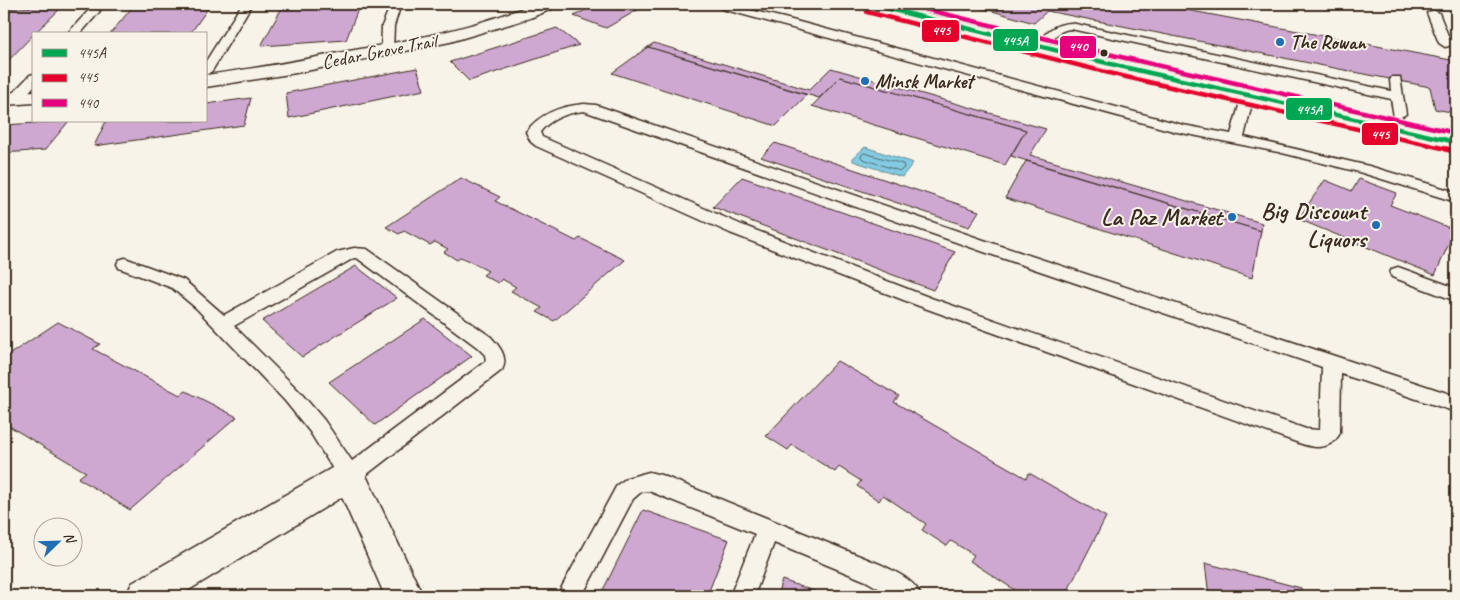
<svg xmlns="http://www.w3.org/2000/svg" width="1460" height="600" viewBox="0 0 1460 600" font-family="Caveat,sans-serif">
<rect width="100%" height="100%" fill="#f7f3e8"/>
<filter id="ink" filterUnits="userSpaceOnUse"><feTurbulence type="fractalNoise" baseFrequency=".02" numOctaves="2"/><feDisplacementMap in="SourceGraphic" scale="10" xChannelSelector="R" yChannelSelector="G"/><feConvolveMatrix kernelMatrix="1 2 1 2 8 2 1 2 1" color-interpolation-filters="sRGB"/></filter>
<g filter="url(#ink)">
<polygon fill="#82cbe3" stroke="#668b94" points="865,147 911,162 913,163 902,177 853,161 853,158"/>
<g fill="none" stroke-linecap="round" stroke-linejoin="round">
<polygon stroke="#576a6d" stroke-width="1" points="864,153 903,164 904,168 900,171 863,159 861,157"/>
</g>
<g fill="#cea8d1" stroke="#3b2a1e">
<polygon points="135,4 211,4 190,34 110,34"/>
<polygon points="284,4 360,4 346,40 261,46"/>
<polygon points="597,4 648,4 606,28 574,16"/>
<polygon points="968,4 1155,4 1456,61 1456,113 1435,109 1430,87 1047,11 1034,23"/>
<polygon points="64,5 34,34 4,65 4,9"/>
<polygon points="557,28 579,45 469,81 450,62"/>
<polygon points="654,43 809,90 831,68 1046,129 1030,155 1262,223 1261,231 1011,156 1026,130 840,77 819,98 648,47"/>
<polygon points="648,47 807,95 776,126 612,73"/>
<polygon points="417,68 424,90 289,118 286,93"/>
<polygon points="840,77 1026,130 1005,165 812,106"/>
<polygon points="251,98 244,125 94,146 106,121 206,121 206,104"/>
<polygon points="69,121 45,150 4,153 4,125"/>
<polygon points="775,143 979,211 969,227 761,157"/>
<polygon points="1026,161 1261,231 1252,278 1005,198"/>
<polygon points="742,177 955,252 933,290 713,207"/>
<polygon points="461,178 500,197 495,201 576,241 580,238 625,260 554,321 537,312 542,308 511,291 516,287 502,279 498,283 483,275 488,271 461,257 457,260 444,252 448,249 435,242 430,245 404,231 399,234 386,227"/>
<polygon points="1359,179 1397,193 1390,205 1455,230 1435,275 1298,219 1325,180 1352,191"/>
<polygon points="356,266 397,298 302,357 262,321"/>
<polygon points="425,319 472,356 375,425 329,382"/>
<polygon points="58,322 100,344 93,349 180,395 186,391 237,417 130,510 78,478 86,472 82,470 4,423 4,358"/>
<polygon points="837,361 899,396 894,402 1026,478 1029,473 1106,517 1065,596 1024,596 970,561 974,555 951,541 947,546 922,530 926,524 883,495 879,501 857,486 861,481 839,467 835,472 792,445 788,450 766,436"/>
<polygon points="643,510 729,540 707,596 600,596"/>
<polygon points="1205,563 1301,588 1303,596 1209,596"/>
<polygon points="782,580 828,596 777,596"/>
</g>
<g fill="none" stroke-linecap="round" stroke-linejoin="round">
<g stroke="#3b2a1e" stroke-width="3">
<g id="lane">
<polygon points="242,4 252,4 212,71 206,75 206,61"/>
<polygon points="391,4 401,4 394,26 393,51 387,55 381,51 382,26"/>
<polygon points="726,4 788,19 1183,125 1231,134 1242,95 1243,92 1253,92 1254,95 1244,137 1369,166 1456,192 1456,202 1359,172 1278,152 1177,132 722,9 720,7"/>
<polygon points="94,8 100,11 80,34 67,34 90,9"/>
<polygon points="1433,10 1439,13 1451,43 1449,46 1445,47 1439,43 1427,13"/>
<path d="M1071 23 1391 91 1390 80 1392 77H1400L1406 114 1399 118 1394 117 1391 99 1071 29C1057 30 1052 40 1044 51H1036L1034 48C1045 33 1052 24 1071 23Z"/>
<polygon points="34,74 34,86 20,102 10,102 8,99 10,96 30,75"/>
<path d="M584 104 596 105 995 244 1456 396V412L1341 374 1340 433C1331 450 1315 449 1299 443L919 306 730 233 536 146 531 142 526 132C540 113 561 106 584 104ZM584 111 984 252 1322 367 1320 430 1306 429 931 298 742 225 542 137 540 132C550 119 567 113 584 111Z"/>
<path d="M354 248 367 249 491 337C499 346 509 357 502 370L357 482 349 484 341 482 310 432 285 401 196 308 172 288 119 268 117 264 119 260 125 258 184 280 224 315 337 252ZM354 258H357L477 347 485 355 486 361 352 461 324 420 299 391 234 326Z"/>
<polygon points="1398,267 1456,288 1456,301 1392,277 1390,273 1392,269"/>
<path d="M649 472 661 475 882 565C897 573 915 580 921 596H892L866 581 774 543 754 596H730L755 534 649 491 641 492 633 499 582 596H557L617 485 627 478Z"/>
</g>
</g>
<g stroke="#3b2a1e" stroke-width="3">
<g id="street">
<path d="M533 4H557L554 8 530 18 450 42 296 73 206 87V75C254 69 302 60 349 51 412 40 474 28 533 4Z"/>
<polygon points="34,91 34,103 4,105 4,93"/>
<polygon points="349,461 361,465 423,596 385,596 342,497 179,596 126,596 132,583 337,465"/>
</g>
</g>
<g stroke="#3b2a1e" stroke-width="3">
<polygon id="secondary" points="860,4 889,4 1119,60 1456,135 1456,149 1119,72 863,8"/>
</g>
<polyline stroke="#3b2a1e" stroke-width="4" stroke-dasharray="1 4.5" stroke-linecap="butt" points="4,527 11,523"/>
<use href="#lane" fill="#f7f3e8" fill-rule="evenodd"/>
<use href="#street" fill="#f7f3e8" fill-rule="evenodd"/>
<use href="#secondary" fill="#f7f3e8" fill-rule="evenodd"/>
<g stroke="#f7f3e8" stroke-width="7">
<polyline id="bus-1" points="869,4 1119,66 1456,142"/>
</g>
<g stroke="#f7f3e8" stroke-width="7">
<polyline id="bus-2-far1" points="867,12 1117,75 1451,150"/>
</g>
<g stroke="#f7f3e8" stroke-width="9">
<polyline id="bus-2" points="1446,149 1454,151"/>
</g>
<g stroke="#f7f3e8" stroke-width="7">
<polyline id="bus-3" points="904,4 1121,57 1456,133"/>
</g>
<use href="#bus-1" stroke="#00a651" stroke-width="4.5"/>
<use href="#bus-2-far1" stroke="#e4002b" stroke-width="4.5"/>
<use href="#bus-2" stroke="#e4002b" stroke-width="5.5"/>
<use href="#bus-3" stroke="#e5007d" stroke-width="4.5"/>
</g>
</g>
<g fill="#1f6fb2" stroke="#f7f3e8" stroke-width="2">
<circle cx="1280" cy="42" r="5"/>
<circle cx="865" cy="81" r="5"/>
<circle cx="1232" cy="217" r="5"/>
<circle cx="1376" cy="225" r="5"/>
</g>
<circle fill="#3b2a1e" stroke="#f7f3e8" stroke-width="2" cx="1104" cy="53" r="4.5"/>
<g text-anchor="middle" stroke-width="4" stroke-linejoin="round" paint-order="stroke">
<g font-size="20" font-weight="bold" fill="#3b2a1e" stroke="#f7f3e8" text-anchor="start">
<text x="1290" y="49">The Rowan</text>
<text x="875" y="88">Minsk Market</text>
</g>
<g font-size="20" fill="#3b2a1e" stroke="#f7f3e8">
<text transform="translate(379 51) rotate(-11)" y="7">Cedar Grove Trail</text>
</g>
<g font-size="24" font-weight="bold" fill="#3b2a1e" stroke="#f7f3e8" text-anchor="end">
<text x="1366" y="219">Big Discount<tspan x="1366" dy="28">Liquors</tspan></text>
<text x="1222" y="225">La Paz Market</text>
</g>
</g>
<g stroke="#f7f3e8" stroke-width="2">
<rect x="921" y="19" width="39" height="24" rx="5" fill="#e4002b"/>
<rect x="992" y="28" width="47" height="24" rx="5" fill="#00a651"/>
<rect x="1059" y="35" width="38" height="24" rx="5" fill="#e5007d"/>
<rect x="1285" y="97" width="48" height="24" rx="5" fill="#00a651"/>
<rect x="1361" y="122" width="38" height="24" rx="5" fill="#e4002b"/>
</g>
<g font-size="14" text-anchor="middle" font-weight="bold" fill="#fff">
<text x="941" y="35">445</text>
<text x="1015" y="45">445A</text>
<text x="1078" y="51">440</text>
<text x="1309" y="114">445A</text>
<text x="1380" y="139">445</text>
</g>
<rect width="1460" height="600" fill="none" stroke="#f7f3e8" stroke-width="20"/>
<rect x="10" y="10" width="1440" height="580" fill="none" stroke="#3b2a1e" stroke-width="2" filter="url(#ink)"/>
<rect x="32" y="32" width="175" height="90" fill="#f7f3e8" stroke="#aca397"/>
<rect x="42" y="49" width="25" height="8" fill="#00a651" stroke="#aca397"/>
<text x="78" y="58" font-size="15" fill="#3b2a1e">445A</text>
<rect x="42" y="74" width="25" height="8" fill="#e4002b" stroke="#aca397"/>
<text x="78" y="82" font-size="15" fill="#3b2a1e">445</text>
<rect x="42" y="99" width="25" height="8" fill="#e5007d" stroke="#aca397"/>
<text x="78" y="108" font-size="15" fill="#3b2a1e">440</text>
<g transform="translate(58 542) rotate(67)"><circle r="24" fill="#f7f3e8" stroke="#aca397"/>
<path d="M0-4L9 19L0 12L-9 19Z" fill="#1f6fb2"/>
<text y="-8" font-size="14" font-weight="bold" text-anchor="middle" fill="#3b2a1e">N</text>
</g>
</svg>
